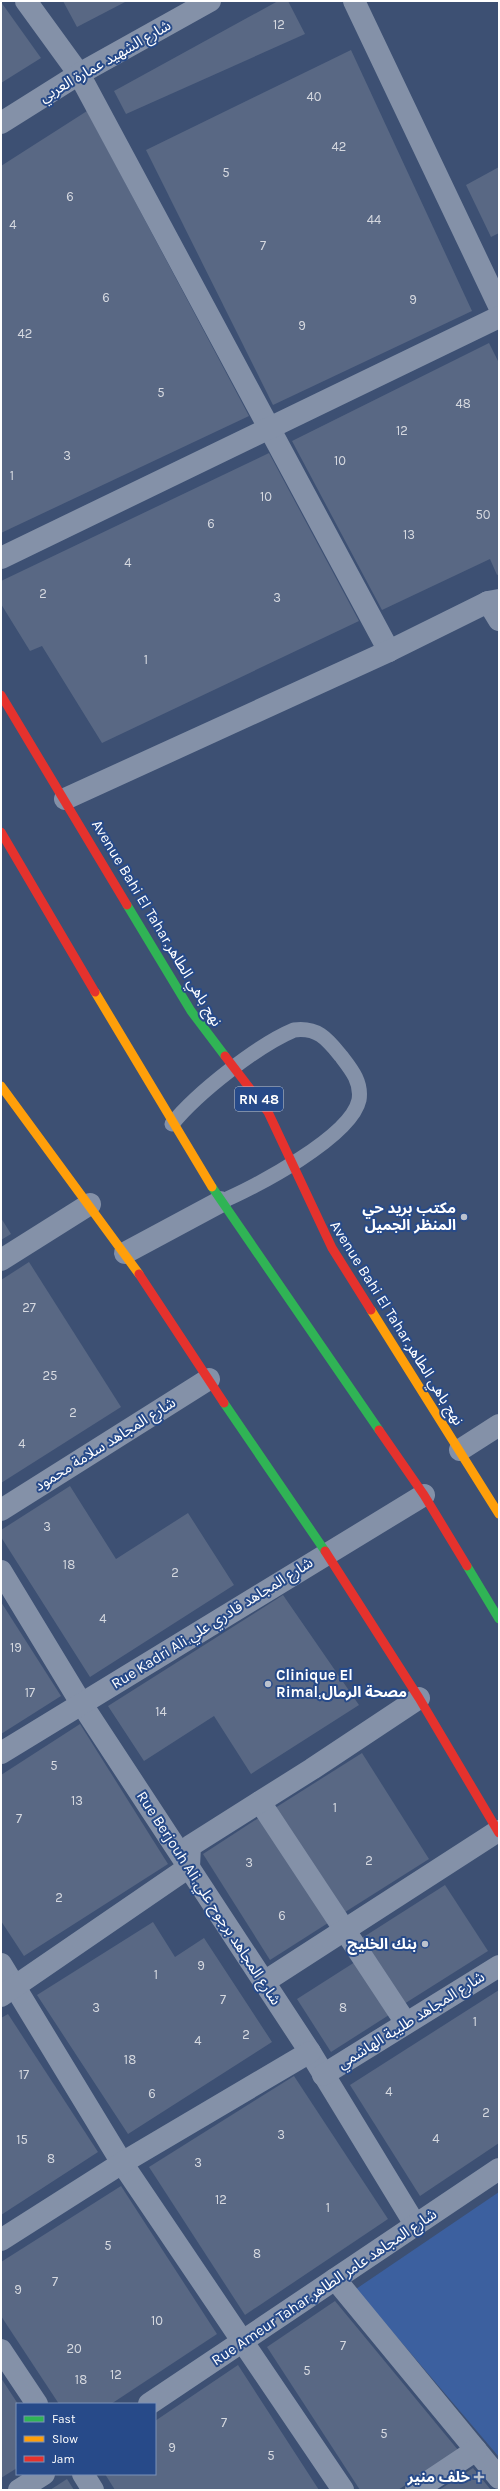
<svg xmlns="http://www.w3.org/2000/svg" width="500" height="2491" viewBox="0 0 500 2491" font-family="Karla,'Noto Sans Arabic',sans-serif">
<rect width="100%" height="100%" fill="#3d5073"/>
<polygon fill="#3c609f" points="499,2192 499,2457 356,2289"/>
<g fill="#596884">
<polygon points="63,1 127,1 77,27"/>
<polygon points="278,1 288,1 305,34 126,114 114,91"/>
<polygon points="1,2 41,58 1,83"/>
<polygon points="351,50 472,311 273,405 146,150"/>
<polygon points="87,111 249,416 1,533 1,166"/>
<polygon points="499,167 499,233 491,237 466,185"/>
<polygon points="489,343 499,363 499,574 497,575 490,559 382,610 292,441"/>
<polygon points="269,453 359,621 102,743 42,646 30,651 1,604 1,581"/>
<polygon points="1,1218 11,1234 1,1240"/>
<polygon points="29,1262 121,1407 1,1483 1,1280"/>
<polygon points="70,1486 116,1559 188,1513 234,1585 90,1677 1,1537 1,1530"/>
<polygon points="283,1595 359,1705 251,1774 214,1716 144,1761 108,1706"/>
<polygon points="1,1602 61,1696 1,1734"/>
<polygon points="80,1724 168,1864 24,1956 1,1921 1,1775"/>
<polygon points="362,1753 429,1859 342,1914 275,1808"/>
<polygon points="260,1817 328,1923 270,1960 203,1854"/>
<polygon points="445,1885 488,1951 404,2004 362,1938"/>
<polygon points="153,1922 175,1957 204,1938 272,2042 128,2134 37,1995"/>
<polygon points="355,1962 389,2015 331,2052 297,1999"/>
<polygon points="499,1990 499,2143 420,2196 350,2085"/>
<polygon points="8,2014 98,2152 1,2215 1,2018"/>
<polygon points="294,2076 388,2219 245,2315 149,2167"/>
<polygon points="121,2186 217,2334 111,2404 59,2404 1,2316 1,2262"/>
<polygon points="335,2301 458,2450 398,2490 360,2490 267,2347"/>
<polygon points="238,2365 319,2490 115,2490 105,2474 155,2474 155,2421"/>
<polygon points="1,2378 18,2404 17,2468 1,2478"/>
<polygon points="473,2468 491,2490 439,2490"/>
<polygon points="67,2479 74,2490 50,2490"/>
</g>
<g fill="none" stroke-linecap="round" stroke-linejoin="round">
<path stroke="#8491a8" stroke-width="15" d="M172 1124C197 1093 258 1045 294 1030 318 1027 327 1039 341 1056 351 1069 362 1082 359 1100 351 1137 254 1188 220 1202"/>
<g stroke="#8491a8" stroke-width="22">
<polyline points="26,1 79,74 389,651"/>
<polyline points="354,1 499,306"/>
<polyline points="1,123 79,74 210,1"/>
<polyline points="1,558 499,317"/>
<polyline points="488,602 499,620"/>
<polyline points="65,799 389,651 488,602 499,600"/>
<polyline points="125,1253 220,1202"/>
<polyline points="1,1260 90,1204"/>
<polyline points="460,1450 499,1425"/>
<polyline points="1,1510 209,1379"/>
<polyline points="1,1571 81,1703 310,2052 416,2226"/>
<polyline points="1,1753 424,1495"/>
<polyline points="260,1802 406,2023"/>
<polyline points="1,1964 122,2163 343,2490"/>
<polyline points="264,1982 498,1831"/>
<polyline points="1,1996 189,1867 190,1846 312,1769 419,1698"/>
<polyline points="323,2075 499,1966"/>
<polyline points="1,2240 122,2163 310,2052"/>
<polyline points="335,2279 499,2478"/>
<polyline points="1,2350 37,2404"/>
<polyline points="149,2404 499,2169"/>
<polyline points="83,2474 93,2490"/>
<polyline points="19,2490 44,2474"/>
<polyline points="416,2490 476,2450"/>
</g>
<g stroke="#30b455" stroke-width="9">
<polyline points="127,905 191,1011 225,1056"/>
<polyline points="212,1187 379,1430"/>
<polyline points="224,1403 325,1551"/>
<polyline points="467,1566 499,1619"/>
</g>
<g stroke="#ff9f0a" stroke-width="9">
<polyline points="95,992 212,1187"/>
<polyline points="1,1086 139,1274"/>
<polyline points="371,1310 499,1514"/>
</g>
<g stroke="#e5322d" stroke-width="9">
<polyline points="1,695 127,905"/>
<polyline points="1,832 95,992"/>
<polyline points="225,1056 268,1112 332,1248 371,1310"/>
<polyline points="139,1274 224,1403"/>
<polyline points="379,1430 424,1495 467,1566"/>
<polyline points="325,1551 419,1698 499,1833"/>
</g>
</g>
<g fill="#bbc2ce" stroke="#274a89" stroke-width="1.5">
<circle cx="464" cy="1217" r="4"/>
<circle cx="268" cy="1684" r="4"/>
<circle cx="425" cy="1944" r="4"/>
<path d="M477 2471h4v4h4v4h-4v4h-4v-4h-4v-4h4z"/>
</g>
<g text-anchor="middle" stroke-width="4" stroke-linejoin="round" paint-order="stroke">
<g font-size="13" fill="#d6d9e0">
<text x="279" y="29">12</text>
<text x="314" y="101">40</text>
<text x="339" y="151">42</text>
<text x="226" y="177">5</text>
<text x="70" y="201">6</text>
<text x="374" y="224">44</text>
<text x="13" y="229">4</text>
<text x="263" y="250">7</text>
<text x="106" y="302">6</text>
<text x="413" y="304">9</text>
<text x="302" y="330">9</text>
<text x="25" y="338">42</text>
<text x="161" y="397">5</text>
<text x="463" y="408">48</text>
<text x="402" y="435">12</text>
<text x="67" y="460">3</text>
<text x="340" y="465">10</text>
<text x="12" y="480">1</text>
<text x="266" y="501">10</text>
<text x="483" y="519">50</text>
<text x="211" y="528">6</text>
<text x="409" y="539">13</text>
<text x="128" y="567">4</text>
<text x="43" y="598">2</text>
<text x="277" y="602">3</text>
<text x="146" y="664">1</text>
<text x="29" y="1312">27</text>
<text x="50" y="1380">25</text>
<text x="73" y="1417">2</text>
<text x="22" y="1448">4</text>
<text x="47" y="1531">3</text>
<text x="69" y="1569">18</text>
<text x="175" y="1577">2</text>
<text x="103" y="1623">4</text>
<text x="16" y="1652">19</text>
<text x="30" y="1697">17</text>
<text x="161" y="1716">14</text>
<text x="54" y="1770">5</text>
<text x="77" y="1805">13</text>
<text x="335" y="1812">1</text>
<text x="19" y="1823">7</text>
<text x="369" y="1865">2</text>
<text x="249" y="1867">3</text>
<text x="59" y="1902">2</text>
<text x="282" y="1920">6</text>
<text x="201" y="1970">9</text>
<text x="156" y="1979">1</text>
<text x="223" y="2004">7</text>
<text x="96" y="2012">3</text>
<text x="343" y="2012">8</text>
<text x="475" y="2026">1</text>
<text x="246" y="2039">2</text>
<text x="198" y="2045">4</text>
<text x="130" y="2064">18</text>
<text x="24" y="2079">17</text>
<text x="389" y="2096">4</text>
<text x="152" y="2098">6</text>
<text x="486" y="2117">2</text>
<text x="281" y="2139">3</text>
<text x="436" y="2143">4</text>
<text x="22" y="2144">15</text>
<text x="51" y="2163">8</text>
<text x="198" y="2167">3</text>
<text x="221" y="2204">12</text>
<text x="328" y="2212">1</text>
<text x="108" y="2250">5</text>
<text x="257" y="2258">8</text>
<text x="55" y="2286">7</text>
<text x="18" y="2294">9</text>
<text x="157" y="2325">10</text>
<text x="343" y="2350">7</text>
<text x="74" y="2353">20</text>
<text x="307" y="2375">5</text>
<text x="116" y="2379">12</text>
<text x="81" y="2384">18</text>
<text x="224" y="2427">7</text>
<text x="384" y="2438">5</text>
<text x="172" y="2452">9</text>
<text x="271" y="2460">5</text>
</g>
<rect fill="#274a89" stroke="#bec9dc" stroke-width="1" x="235" y="1087" width="48" height="24" rx="3"/>
<g font-size="14" font-weight="bold" fill="#fff">
<text x="259" y="1104">RN 48</text>
</g>
<g font-size="15" fill="#fff" stroke="#274a89">
<text transform="translate(105 61) rotate(-30)" y="5">شارع الشهيد عمارة العربي</text>
<text transform="translate(157 923) rotate(59)" y="5">Avenue Bahi El Tahar,نهج باهي الطاهر</text>
<text transform="translate(397 1323) rotate(58)" y="5">Avenue Bahi El Tahar,نهج باهي الطاهر</text>
<text transform="translate(105 1444) rotate(-32)" y="5">شارع المجاهد سلامة محمود</text>
<text transform="translate(212 1623) rotate(-32)" y="5">Rue Kadri Ali,شارع المجاهد قادري علي</text>
<text transform="translate(209 1898) rotate(57)" y="5">Rue Berjouh Ali,شارع المجاهد برجوح علي</text>
<text transform="translate(411 2020) rotate(-32)" y="5">شارع المجاهد طليبة الهاشمي</text>
<text transform="translate(324 2287) rotate(-34)" y="5">Rue Ameur Tahar,شارع المجاهد عامر الطاهر</text>
</g>
<g font-size="15" font-weight="bold" fill="#fff" stroke="#274a89" text-anchor="end">
<text x="456" y="1213">مكتب بريد حي<tspan x="456" dy="17">المنظر الجميل</tspan></text>
<text x="276" y="1680" text-anchor="start">Clinique El<tspan x="276" dy="17">Rimal,مصحة الرمال</tspan></text>
<text x="417" y="1949">بنك الخليج</text>
<text x="470" y="2482">خلف منير</text>
</g>
</g>
<rect width="500" height="2491" fill="none" stroke="#ffffff" stroke-width="4"/>
<rect x="16" y="2403" width="140" height="72" fill="#274a89" stroke="#7d92b8"/>
<rect x="24" y="2416" width="20" height="6" fill="#30b455" stroke="#7d92b8"/>
<text x="52" y="2423" font-size="12" fill="#ffffff">Fast</text>
<rect x="24" y="2436" width="20" height="6" fill="#ff9f0a" stroke="#7d92b8"/>
<text x="52" y="2443" font-size="12" fill="#ffffff">Slow</text>
<rect x="24" y="2456" width="20" height="6" fill="#e5322d" stroke="#7d92b8"/>
<text x="52" y="2463" font-size="12" fill="#ffffff">Jam</text>
</svg>
